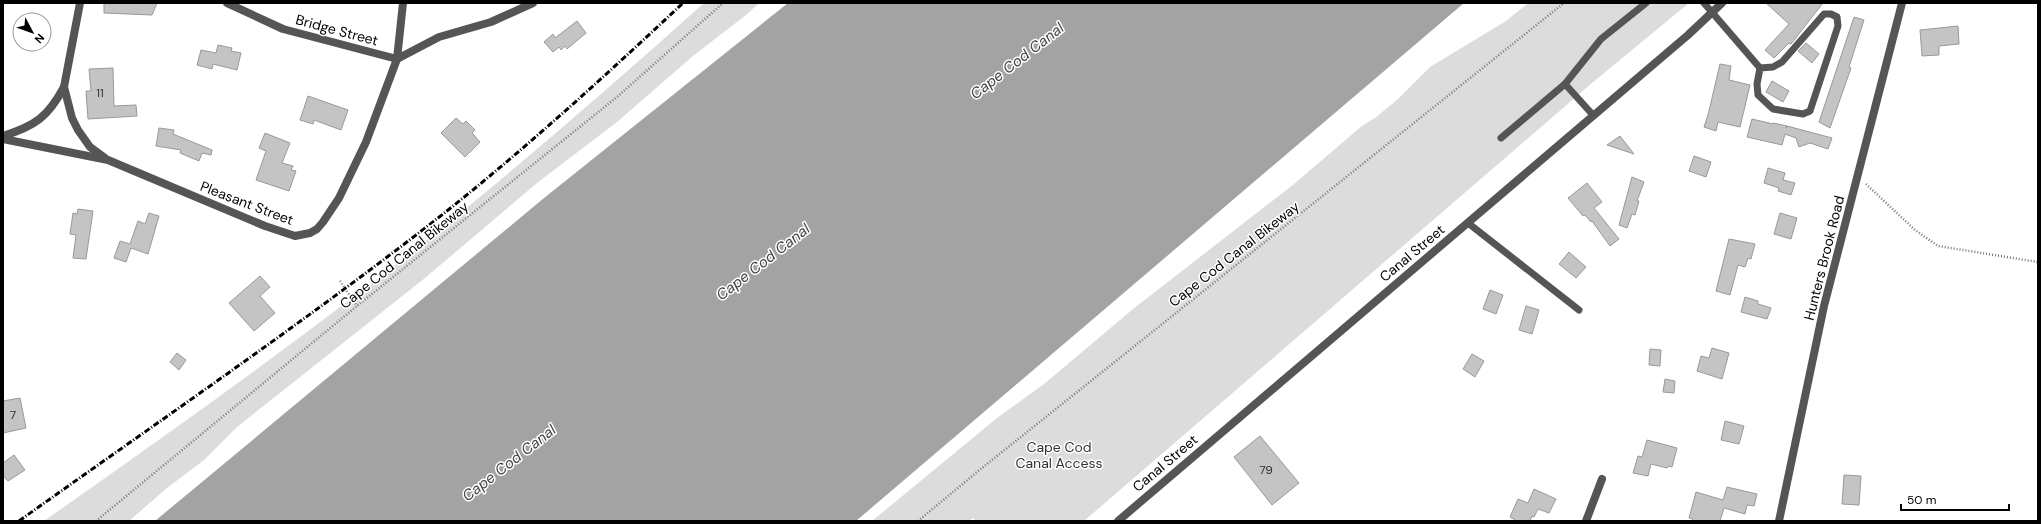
<svg xmlns="http://www.w3.org/2000/svg" width="2041" height="524" viewBox="0 0 2041 524" font-family="'DM Sans',sans-serif">
<rect width="100%" height="100%" fill="#fff"/>
<g fill="#dcdcdc">
<path d="M704 3H759L746 15 693 56 617 122 537 183 425 278 237 427 204 460 167 488 129 521H44C148 448 251 375 352 298 474 206 590 105 704 3Z"/>
<polygon points="1528,3 1689,3 1592,83 1084,521 976,521 973,518 969,521 872,521 997,418 1044,384 1133,309 1294,184 1363,125 1375,118 1398,99 1430,67 1506,21"/>
</g>
<polygon fill="#a3a3a3" points="788,3 1464,3 856,521 155,521 544,198"/>
<g fill="#c4c4c4" stroke="#999">
<polygon points="104,3 157,3 152,15 104,13"/>
<polygon points="1766,3 1823,3 1791,44 1789,43 1774,58 1765,50 1789,24"/>
<polygon points="1854,17 1864,20 1849,67 1851,68 1830,128 1819,122"/>
<polygon points="577,21 586,33 567,49 565,46 561,50 559,47 553,52 544,42 553,34 555,38"/>
<polygon points="1958,26 1959,44 1939,46 1939,55 1922,56 1920,30"/>
<polygon points="1806,43 1819,54 1812,63 1798,51"/>
<polygon points="218,45 232,48 231,51 241,53 237,70 213,64 212,69 197,65 201,50 216,53"/>
<polygon points="1720,64 1731,66 1729,80 1750,85 1740,127 1718,122 1716,131 1704,127 1708,115"/>
<polygon points="113,68 114,106 136,105 137,116 88,119 86,91 91,91 89,69"/>
<polygon points="1772,81 1789,91 1783,102 1766,92"/>
<polygon points="308,96 348,110 341,130 314,120 313,124 300,120"/>
<polygon points="456,118 463,124 466,121 475,130 472,133 480,142 465,157 441,133"/>
<polygon points="1752,119 1773,124 1773,123 1787,126 1786,128 1787,126 1832,138 1828,149 1810,143 1799,147 1796,138 1785,134 1782,145 1747,137"/>
<polygon points="159,128 174,130 173,134 212,150 211,155 202,153 199,161 180,153 181,150 156,146"/>
<polygon points="265,133 290,143 282,163 293,166 291,170 296,171 289,191 256,180 266,151 259,148"/>
<polygon points="1620,136 1634,154 1607,145"/>
<polygon points="1694,156 1711,162 1706,177 1689,171"/>
<polygon points="1768,168 1785,173 1783,180 1795,183 1791,195 1778,191 1779,188 1764,183"/>
<polygon points="1632,177 1644,182 1637,201 1639,201 1635,215 1632,214 1627,228 1619,225"/>
<polygon points="1587,183 1602,202 1594,208 1619,239 1610,246 1592,221 1591,222 1585,215 1583,216 1568,198"/>
<polygon points="78,209 93,211 86,259 73,258 76,235 70,234 73,213 77,214"/>
<polygon points="149,213 159,216 148,254 131,248 126,262 114,258 120,241 130,244 138,221 145,224"/>
<polygon points="1780,213 1797,218 1791,239 1774,234"/>
<polygon points="1729,239 1755,244 1751,259 1748,258 1745,267 1738,265 1730,295 1716,291"/>
<polygon points="1569,252 1586,267 1576,278 1559,264"/>
<polygon points="260,276 270,287 260,296 275,313 254,331 229,303"/>
<polygon points="1490,290 1503,295 1496,314 1483,309"/>
<polygon points="1745,297 1758,301 1758,304 1771,308 1767,319 1741,312"/>
<polygon points="1526,306 1539,310 1532,334 1519,330"/>
<polygon points="1712,348 1729,353 1722,379 1697,371 1701,356 1709,358"/>
<polygon points="1650,349 1661,350 1660,366 1649,365"/>
<polygon points="177,353 186,360 179,370 170,362"/>
<polygon points="1472,354 1484,361 1475,377 1463,369"/>
<polygon points="1665,379 1675,381 1674,393 1663,392"/>
<polygon points="20,398 26,428 3,433 3,401"/>
<polygon points="1725,421 1744,426 1739,444 1721,440"/>
<polygon points="1260,436 1299,483 1272,505 1234,457"/>
<polygon points="1647,440 1677,448 1672,467 1668,466 1667,468 1651,464 1648,476 1633,473 1638,456 1642,457"/>
<polygon points="14,455 25,470 8,481 3,476 3,463"/>
<polygon points="1844,475 1861,476 1859,505 1842,504"/>
<polygon points="1727,487 1757,494 1754,506 1747,505 1745,514 1724,508 1720,521 1692,521 1693,519 1689,518 1696,492 1723,500"/>
<polygon points="1534,489 1556,499 1549,513 1538,509 1534,517 1532,516 1530,521 1517,521 1510,517 1518,499 1528,503"/>
</g>
<g fill="none" stroke-linecap="round" stroke-linejoin="round">
<g stroke="#777" stroke-width="2.5" stroke-dasharray="1 2" stroke-linecap="butt">
<polyline points="1866,184 1915,230 1938,246 2038,262"/>
<polyline points="340,281 357,306"/>
<polyline points="96,521 357,306 617,97 723,3"/>
<polyline points="918,521 977,472 1564,3"/>
</g>
<g stroke="#555" stroke-width="7">
<polyline points="1704,3 1760,68"/>
<polygon points="1824,14 1831,14 1837,17 1838,26 1810,111 1803,114 1773,109 1758,95 1757,84 1760,68 1773,67 1782,62"/>
<polyline points="1565,84 1601,39 1646,3"/>
<polyline points="1501,138 1565,84 1593,115"/>
<polyline points="1468,223 1579,310"/>
</g>
<g stroke="#555" stroke-width="8">
<polyline points="80,3 64,87 72,118 78,130 90,147 105,158"/>
<polyline points="227,3 283,29 397,59 439,37 491,22 533,3"/>
<path d="M3 136C35 126 48 117 64 87"/>
<polyline points="3,139 108,160 265,226 295,236 310,233 317,229 323,222 339,198 366,142 397,59 403,3"/>
<polyline points="1586,521 1602,479"/>
<polyline points="1779,521 1824,306 1902,3"/>
</g>
<polyline stroke="#555" stroke-width="8" points="1118,521 1688,35 1722,3"/>
<path stroke="#000" stroke-width="3" stroke-dasharray="6 2 1 2" stroke-linecap="butt" d="M19 521C159 421 302 324 438 218 523 151 604 77 683 3"/>
</g>
<g text-anchor="middle" stroke-width="3" stroke-linejoin="round" paint-order="stroke">
<g font-size="12" fill="#313131">
<text x="100" y="97">11</text>
<text x="13" y="419">7</text>
<text x="1266" y="474">79</text>
</g>
<g font-size="14" fill="#000" stroke="#fff">
<text transform="translate(337 30) rotate(15)" y="5">Bridge Street</text>
<text transform="translate(247 203) rotate(21)" y="5">Pleasant Street</text>
<text transform="translate(1412 253) rotate(-40)" y="5">Canal Street</text>
<text transform="translate(1234 254) rotate(-38)" y="5">Cape Cod Canal Bikeway</text>
<text transform="translate(404 255) rotate(-39)" y="5">Cape Cod Canal Bikeway</text>
<text transform="translate(1824 258) rotate(-76)" y="5">Hunters Brook Road</text>
<text transform="translate(1165 463) rotate(-40)" y="5">Canal Street</text>
</g>
<g font-size="14" fill="#333" stroke="#fff">
<text x="1059" y="452">Cape Cod<tspan x="1059" dy="16">Canal Access</tspan></text>
</g>
<g font-size="15" font-style="italic" fill="#444" stroke="#fff">
<text transform="translate(1017 61) rotate(-38)" y="5">Cape Cod Canal</text>
<text transform="translate(763 262) rotate(-38)" y="5">Cape Cod Canal</text>
<text transform="translate(509 463) rotate(-38)" y="5">Cape Cod Canal</text>
</g>
</g>
<rect width="2041" height="524" fill="none" stroke="#000000" stroke-width="8"/>
<g transform="translate(32 32) rotate(131)"><circle r="19" fill="#ffffff" stroke="#999999"/>
<path d="M0-3L7 15L0 10L-7 15Z" fill="#000000"/>
<text y="-6" font-size="11" font-weight="bold" text-anchor="middle" fill="#000000">N</text>
</g>
<path d="M1901 504v6h108v-6" fill="none" stroke="#000000" stroke-width="2"/>
<text x="1907" y="504" font-size="12" fill="#000000" stroke="#ffffff" stroke-width="3" paint-order="stroke">50 m</text>
</svg>
